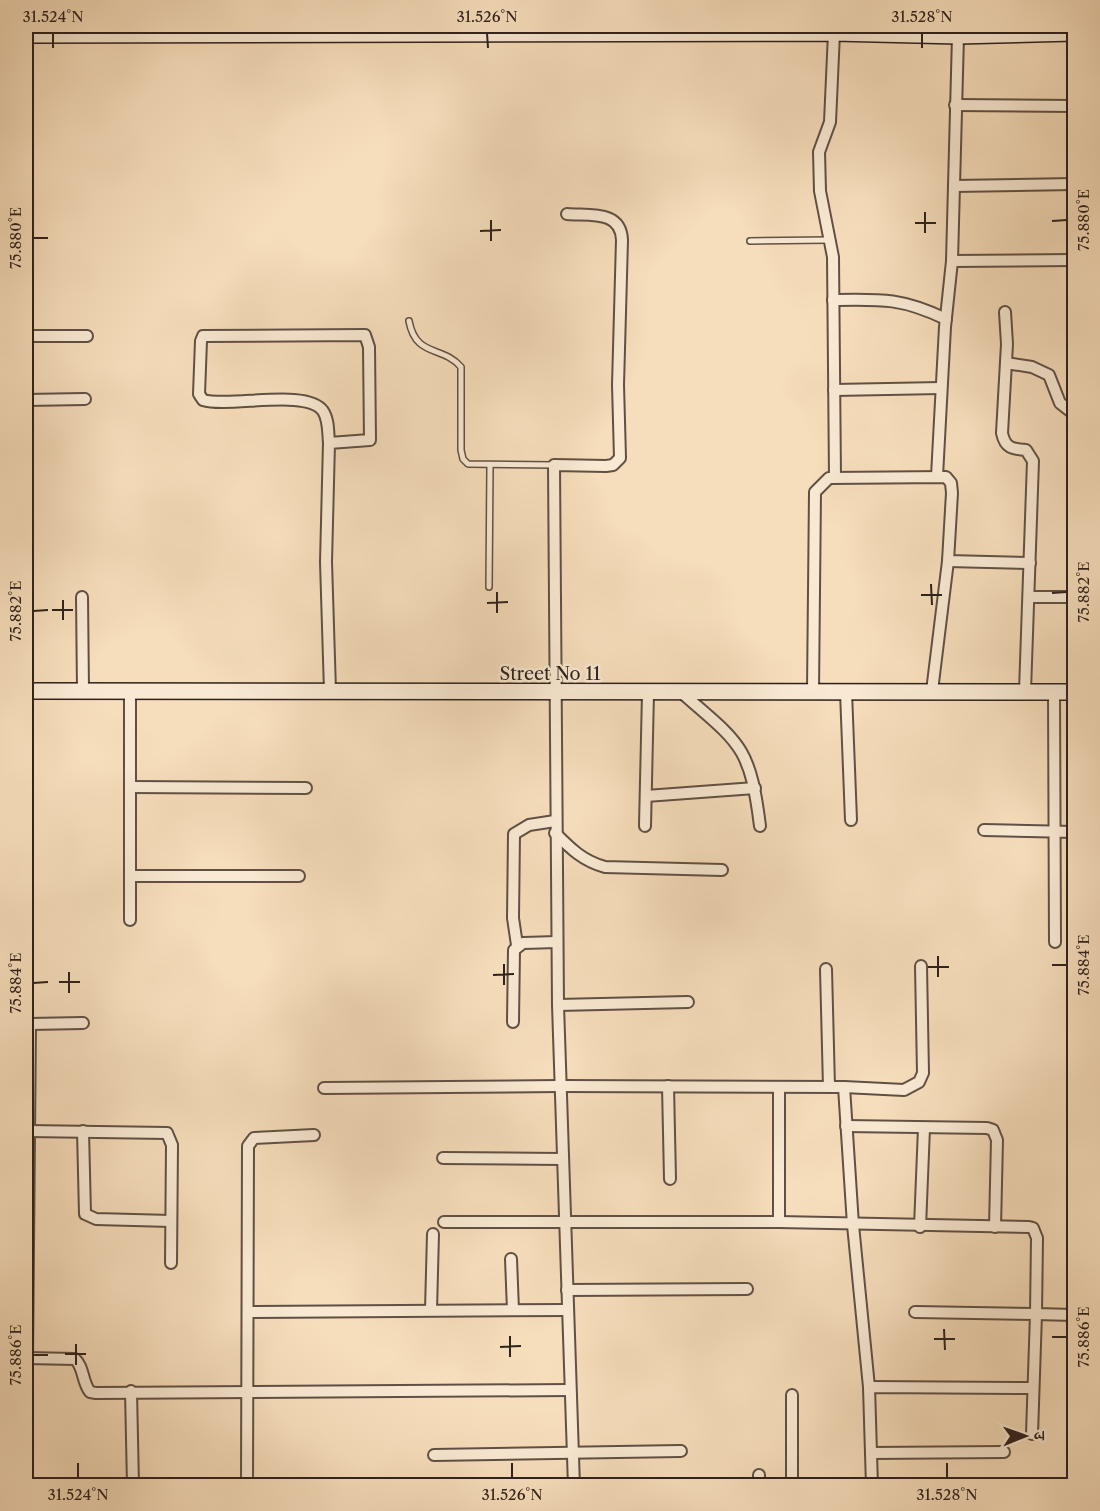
<svg xmlns="http://www.w3.org/2000/svg" width="1100" height="1511" viewBox="0 0 1100 1511" font-family="'Libre Caslon Text','Noto Serif Devanagari',serif">
<rect width="100%" height="100%" fill="#f6ddbb"/>
<filter id="stains"><feTurbulence type="fractalNoise" baseFrequency=".00333" numOctaves="4"/><feColorMatrix values="0 0 0 0 .2 0 0 0 0 .09 0 0 0 0 .02 0 0 0 .5 -.17"/></filter>
<radialGradient id="worn" r=".72"><stop offset=".6" stop-color="#630" stop-opacity="0"/><stop offset="1" stop-color="#630" stop-opacity=".3"/></radialGradient>
<g fill="none" stroke-linecap="round" stroke-linejoin="round">
<g stroke="#605044" stroke-width="8">
<g id="lane">
<polyline points="750,241 829,240"/>
<path d="M409 321C416 358 442 345 461 367V450L463 459 468 464 554 465"/>
<polyline points="489,587 490,466"/>
</g>
</g>
<g stroke="#605044" stroke-width="14">
<g id="street">
<polyline points="834,33 830,122 819,152 820,191 833,257 835,478"/>
<polyline points="958,36 952,261 1074,260"/>
<polyline points="955,105 1074,106"/>
<polyline points="954,186 1074,184"/>
<path d="M567 214C590 216 621 210 622 240L618 385 620 458 613 465 606 466 554 465 558 1005 574 1486"/>
<path d="M833 300C882 299 902 298 946 319"/>
<path d="M1005 312 1007 344 1002 433C1005 448 1012 449 1026 450L1033 461 1025 691"/>
<polyline points="26,336 87,336"/>
<polyline points="1006,363 1032,367 1049,375 1060,403 1074,414"/>
<polyline points="834,390 941,388"/>
<polyline points="26,400 85,399"/>
<path d="M329 443 370 440 369 347 365 335 203 336 201 341 199 394 203 400C229 408 307 388 323 411 329 420 328 433 329 443L326 562 330 691"/>
<polyline points="937,476 945,327 952,261"/>
<polyline points="82,597 83,690"/>
<polyline points="1029,597 1074,597"/>
<polyline points="130,690 130,920"/>
<polyline points="813,691 815,492 829,478 946,477 951,483 952,493 948,561 1030,563"/>
<polyline points="932,691 948,561"/>
<polyline points="846,692 851,820"/>
<polyline points="1054,692 1055,942"/>
<path d="M683 694C741 744 750 747 760 826"/>
<polyline points="130,787 306,788"/>
<polyline points="646,796 755,788"/>
<polyline points="645,826 648,693"/>
<polyline points="984,830 1074,832"/>
<path d="M555 833C571 849 583 861 605 867L722 870"/>
<polyline points="130,876 299,876"/>
<polyline points="517,945 513,918 514,834 529,825 555,821"/>
<polyline points="826,969 829,1087"/>
<polyline points="558,1005 688,1002"/>
<polyline points="513,1022 514,950 523,943 557,942"/>
<polyline points="26,1024 30,1024 27,1358"/>
<polyline points="30,1024 83,1023"/>
<polyline points="668,1086 670,1179"/>
<polyline points="779,1087 779,1222"/>
<polyline points="844,1087 853,1225 869,1387"/>
<polyline points="324,1088 560,1086 844,1087 904,1090 919,1082 923,1073 921,966"/>
<polyline points="846,1126 987,1128 993,1130 997,1140 995,1227"/>
<polyline points="28,1131 167,1133 172,1145 171,1263"/>
<polyline points="83,1131 85,1214 96,1219 171,1221"/>
<polyline points="443,1158 561,1159"/>
<polyline points="444,1222 779,1222 1029,1227 1033,1228 1037,1238 1036,1314 1074,1315"/>
<polyline points="920,1227 924,1128"/>
<polyline points="511,1259 513,1310"/>
<polyline points="567,1290 747,1289"/>
<polyline points="431,1310 433,1234"/>
<polyline points="248,1312 567,1310"/>
<polyline points="915,1312 1036,1314 1032,1434"/>
<path d="M26 1358 75 1359C84 1367 82 1382 90 1392L96 1393 569 1390"/>
<polyline points="131,1391 133,1486"/>
<polyline points="871,1453 1004,1452"/>
<polyline points="434,1455 681,1451"/>
<polyline points="247,1486 248,1146 254,1138 314,1135"/>
<polyline points="759,1486 759,1475"/>
<polyline points="792,1486 792,1395"/>
<polyline points="872,1486 869,1387 1033,1388"/>
</g>
</g>
<g stroke="#2e211c" stroke-width="18">
<g id="secondary">
<polyline points="26,35 834,33 958,36 1074,33"/>
<polyline points="26,691 1074,692"/>
</g>
</g>
<use href="#lane" stroke="#f9e9d3" stroke-width="5"/>
<use href="#street" stroke="#f9e9d3" stroke-width="10"/>
<use href="#secondary" stroke="#f9e9d3" stroke-width="15"/>
</g>
<path fill="none" stroke="#2e211c" stroke-width="2" d="M53 33V48M487 33 488 48M922 33V48M925 212V233M491 220V241M1052 221 1067 220M915 223H936M480 231 501 230M33 238H48M931 584 932 605M497 592V613M1052 593 1067 592M921 595H942M63 600V620M487 603 508 602M52 610H73M33 611 48 610M938 956V977M504 964V985M1052 965H1067M928 967H949M69 972V993M493 975 514 974M59 982H80M33 983 48 982M944 1329 945 1350M510 1336V1357M1052 1337H1067M934 1339H955M76 1344V1365M500 1347 521 1346M65 1354H86M33 1355H48M78 1463V1478M512 1463V1478M947 1463V1478"/>
<g text-anchor="middle" stroke-width="4.5" stroke-linejoin="round" paint-order="stroke">
<g font-size="18" fill="#2e211c" stroke="#f9e9d3">
<text x="550" y="680">Street No 11</text>
</g>
</g>
<rect width="1100" height="1511" fill="none" stroke="#f6ddbb" stroke-width="66"/>
<g transform="translate(1025 1436) rotate(89)" stroke="#f9e9d3" stroke-width="4.5" paint-order="stroke">
<path d="M0-4.5L10 22L0 15L-10 22Z" fill="#2e211c"/>
<text y="-9" font-size="16" font-weight="bold" text-anchor="middle" fill="#2e211c">उ</text>
</g>
<rect x="33" y="33" width="1034" height="1445" fill="none" stroke="#2e211c" stroke-width="2"/>
<g font-size="15" text-anchor="middle" fill="#2e211c">
<text x="53" y="22">31.524°N</text>
<text x="487" y="22">31.526°N</text>
<text x="922" y="22">31.528°N</text>
<text transform="translate(1084 220) rotate(-90)" y="5">75.880°E</text>
<text transform="translate(16 238) rotate(-90)" y="5">75.880°E</text>
<text transform="translate(1084 592) rotate(-90)" y="5">75.882°E</text>
<text transform="translate(16 611) rotate(-90)" y="5">75.882°E</text>
<text transform="translate(1084 965) rotate(-90)" y="5">75.884°E</text>
<text transform="translate(16 983) rotate(-90)" y="5">75.884°E</text>
<text transform="translate(1084 1337) rotate(-90)" y="5">75.886°E</text>
<text transform="translate(16 1355) rotate(-90)" y="5">75.886°E</text>
<text x="78" y="1500">31.524°N</text>
<text x="512" y="1500">31.526°N</text>
<text x="947" y="1500">31.528°N</text>
</g>
<rect width="100%" height="100%" filter="url(#stains)"/>
<rect width="100%" height="100%" fill="url(#worn)"/>
</svg>
